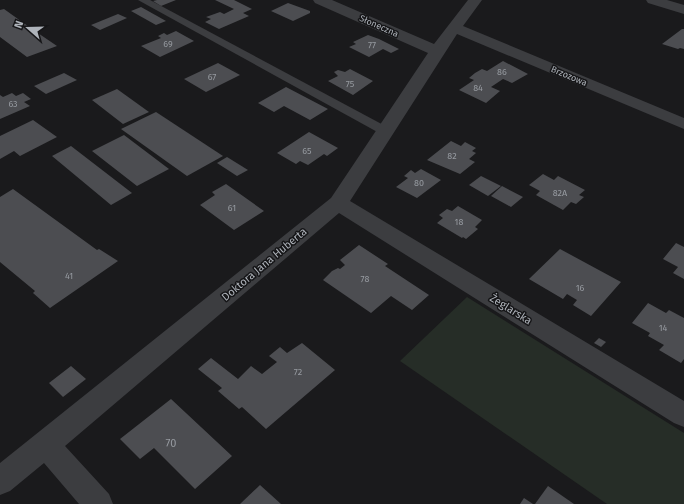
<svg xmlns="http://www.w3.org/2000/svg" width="684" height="504" viewBox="0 0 684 504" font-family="'Fira Sans',sans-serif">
<rect width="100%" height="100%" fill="#1a1a1c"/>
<polygon fill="#262d27" points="467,297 684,433 684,504 607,504 400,361"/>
<g fill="#4c4d51">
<polygon points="157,0 176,0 161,6 153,1"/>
<polygon points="215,0 234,0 252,9 243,13 249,16 219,29 205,22 211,19 206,17 220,12 224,14 234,9"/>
<polygon points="288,3 310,11 310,13 293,21 271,11"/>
<polygon points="141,7 166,21 156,25 131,11"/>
<polygon points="4,9 32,29 57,46 27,57 0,37 0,10"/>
<polygon points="118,14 127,18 100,30 91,25"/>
<polygon points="682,29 684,29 684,49 680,48 678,49 662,44"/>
<polygon points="176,31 194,41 160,57 141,46 161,38 158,36 164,33 167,35"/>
<polygon points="368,35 379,39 399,49 391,53 383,49 369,57 349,47 356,44 353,42"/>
<polygon points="503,61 528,74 512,83 503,79 491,87 500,91 486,103 459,90 474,80 469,78 475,73 482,69 487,71"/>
<polygon points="218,63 240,75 206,92 184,79"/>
<polygon points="350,69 373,81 353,95 328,81 338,76 334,72 338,70 345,72"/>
<polygon points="64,73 77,80 46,94 34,86"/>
<polygon points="286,87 328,109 310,120 284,106 274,112 258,103"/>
<polygon points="117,89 149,112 123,124 92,100"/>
<polygon points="12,93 16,96 23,93 31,99 24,102 30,106 0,119 0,95 3,97"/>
<polygon points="156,112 223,156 187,176 121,129"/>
<polygon points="33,120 57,137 20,156 14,151 0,159 0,136"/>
<polygon points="309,132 338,148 327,156 324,154 308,165 300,161 296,164 277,153"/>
<polygon points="124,135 169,169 137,186 92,151"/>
<polygon points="451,141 461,146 465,142 476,148 472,151 476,153 469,159 475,162 460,174 427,160"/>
<polygon points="71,146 132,193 111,205 52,156"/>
<polygon points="227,157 248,170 237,176 217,163"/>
<polygon points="421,169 441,180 417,198 396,187 408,178 404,176 411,170 415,173"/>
<polygon points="543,174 554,180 558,176 585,190 579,195 584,197 576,204 571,202 563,210 536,195 540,191 529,185"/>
<polygon points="481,176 501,186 488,196 469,185"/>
<polygon points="226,184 264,211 234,230 200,205 215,195 212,192"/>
<polygon points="502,186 523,197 511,207 491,196"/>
<polygon points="13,189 97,250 99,249 118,261 50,308 33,293 35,291 0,262 0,197"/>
<polygon points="458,206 482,220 475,227 478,229 466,239 463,237 462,238 437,223 443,218 439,215 447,209 452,211"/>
<polygon points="676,243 684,247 684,279 673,273 678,267 663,259"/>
<polygon points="359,245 388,264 385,266 429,295 412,310 391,296 371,313 323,280 332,271 338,268 340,269 345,265 340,260"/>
<polygon points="560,249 621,282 591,316 573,305 577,300 567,294 563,299 529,279"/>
<polygon points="648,303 666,313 669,310 684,318 684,359 681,363 659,350 664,345 648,336 650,333 632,323"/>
<polygon points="599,338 606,342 601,347 594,343"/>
<polygon points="302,343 335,370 266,429 242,407 239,409 218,391 222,388 198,369 211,358 238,379 251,366 262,374 277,362 269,356 280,347 287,353"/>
<polygon points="71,366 86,379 63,397 49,383"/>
<polygon points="171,399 232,456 195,489 154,448 140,459 120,439"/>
<polygon points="260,485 281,504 240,504"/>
<polygon points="548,486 574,504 535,504"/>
<polygon points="524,498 533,504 520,504"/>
</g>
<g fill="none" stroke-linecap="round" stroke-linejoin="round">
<polygon fill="#3c3d40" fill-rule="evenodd" points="138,0 150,0 389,128 391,131 389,134 381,134"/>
<g fill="#3c3d40" fill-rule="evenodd">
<polygon points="313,0 332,0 434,44 468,0 482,0 463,26 684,118 684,129 457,34 350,201 684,401 684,427 674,423 339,213 65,446 109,494 113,504 79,504 44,463 10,491 0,495 0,463 331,198 428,53 315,3"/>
<polygon points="646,0 667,0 684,5 684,14 648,3"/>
</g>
</g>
<g text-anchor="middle" stroke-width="3" stroke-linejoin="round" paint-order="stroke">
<g font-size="9" fill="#aeb3ba" stroke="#151517">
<text transform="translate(379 26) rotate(24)" y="3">Słoneczna</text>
<text transform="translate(569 76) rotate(23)" y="3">Brzozowa</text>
</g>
<g font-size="9" fill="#969aa0">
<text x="168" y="47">69</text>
<text x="372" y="48">77</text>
<text x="502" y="75">86</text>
<text x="212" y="80">67</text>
<text x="350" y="87">75</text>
<text x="478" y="91">84</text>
<text x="13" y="107">63</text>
<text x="307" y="154">65</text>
<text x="452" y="159">82</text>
<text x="419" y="186">80</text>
<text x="560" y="196">82A</text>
<text x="232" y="211">61</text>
<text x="459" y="225">18</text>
<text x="69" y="279">41</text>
<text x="365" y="282">78</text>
<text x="580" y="291">16</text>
<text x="663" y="331">14</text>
<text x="298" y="375">72</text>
</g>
<g font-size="11" fill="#aeb3ba" stroke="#151517">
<text transform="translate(264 264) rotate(-40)" y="4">Doktora Jana Huberta</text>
<text transform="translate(511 309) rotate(32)" y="4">Żeglarska</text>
</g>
<g font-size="11" fill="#969aa0">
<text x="171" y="447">70</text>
</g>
</g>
<g transform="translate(28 28) rotate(290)" stroke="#151517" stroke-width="3" paint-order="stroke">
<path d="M0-3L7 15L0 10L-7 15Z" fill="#aeb3ba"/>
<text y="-6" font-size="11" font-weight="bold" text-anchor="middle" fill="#aeb3ba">N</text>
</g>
</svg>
